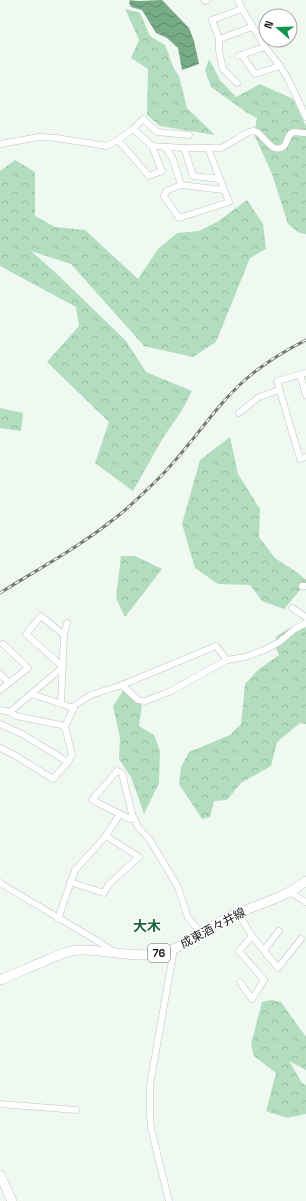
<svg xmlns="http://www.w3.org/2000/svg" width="306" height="1201" viewBox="0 0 306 1201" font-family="'Space Grotesk','Noto Sans JP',sans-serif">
<defs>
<pattern id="forest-crowns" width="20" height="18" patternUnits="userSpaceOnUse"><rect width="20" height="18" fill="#b2ddbe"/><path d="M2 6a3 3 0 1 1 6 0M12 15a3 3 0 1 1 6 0" fill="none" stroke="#98bda3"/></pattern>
<pattern id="water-waves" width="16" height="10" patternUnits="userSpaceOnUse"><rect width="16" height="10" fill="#77ab86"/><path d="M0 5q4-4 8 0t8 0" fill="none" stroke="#618a6d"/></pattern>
</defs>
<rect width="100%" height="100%" fill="#f0f8f2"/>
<g fill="url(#forest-crowns)">
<polygon points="125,9 140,13 150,36 165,45 174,69 179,76 187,108 215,135 160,126 147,115 148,69 131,58 139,40"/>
<polygon points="209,59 220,80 236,97 260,84 293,99 306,126 306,234 299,233 288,224 272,174 254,134 257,118 246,112 211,87 205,70"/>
<polygon points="15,160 35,172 35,216 55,227 85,230 138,279 158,249 177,233 199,231 217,222 247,200 263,224 266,249 250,258 216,342 193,357 144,346 71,264 31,251 57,274 126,341 146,372 192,391 181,412 164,436 133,491 95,463 109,422 47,362 79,326 76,307 0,266 0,171"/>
<polygon points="0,408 23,413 21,431 0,428"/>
<polygon points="230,437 238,474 260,509 259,537 275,558 298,573 306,580 306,583 284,609 262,601 250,585 218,584 195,568 182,524 200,460"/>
<polygon points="121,556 135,556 162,569 125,617 116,598"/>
<polygon points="297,626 306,628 306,724 300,723 277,742 271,766 241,783 227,800 214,801 210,817 202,819 179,784 181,767 189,752 230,735 241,724 245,684 259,669 279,655 274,644 277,636 288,629"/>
<polygon points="124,689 142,705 139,726 154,735 160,751 159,783 144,814 131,777 119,759 120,738 113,706"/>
<polygon points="271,1000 281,1002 306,1037 306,1070 289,1061 302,1083 306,1085 306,1114 287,1118 266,1111 276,1073 254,1056 251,1045 262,1002"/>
</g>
<path fill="url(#water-waves)" d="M130 0C141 2 151 0 162 0L189 28 194 41 199 64 182 70 178 48 167 38 156 33 142 10 131 7 129 3Z"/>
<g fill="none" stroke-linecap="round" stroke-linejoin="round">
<g stroke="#bdc5bf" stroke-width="7">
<g id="minor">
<polyline points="238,0 242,9 265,47 280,66 287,77 306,117"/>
<polyline points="205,1 207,0"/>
<polyline points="219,39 252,27"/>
<polyline points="242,55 255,74 280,66"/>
<polyline points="238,56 265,47"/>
<polyline points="237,83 223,69 219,51 219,39 212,20 242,9"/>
<path d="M133 129 152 146 184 148H221C230 145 247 130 254 131 263 132 269 152 281 148 289 146 285 134 294 132 297 132 302 133 306 133"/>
<polyline points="118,140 149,176 162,171 152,146"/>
<polyline points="0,144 39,137 56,138 107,146 118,140 133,129 143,119 157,132 189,135"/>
<polyline points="165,147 173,159 181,185"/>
<polyline points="184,148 193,176 220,179"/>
<polyline points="208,148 229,202 179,218 164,196 166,191 181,185 224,190"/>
<polyline points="306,373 277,381 300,459 306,457"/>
<polyline points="300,375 306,395"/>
<polyline points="239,413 259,397 279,390"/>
<polyline points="302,586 306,586"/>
<polyline points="292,608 306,617"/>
<polyline points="0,674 9,683"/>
<polyline points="122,685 138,700 145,701 169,692 227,660 245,657 264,650 278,643 295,629 306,623"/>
<polyline points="0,690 28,668 3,644"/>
<polyline points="31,694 63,667 26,634 41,616 64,635"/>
<polyline points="61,704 64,635 67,623"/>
<polyline points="0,710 10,712 16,716 61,725 65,727 75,705 91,695 122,685 216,646 227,660"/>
<polyline points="10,712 31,694 74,708"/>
<polyline points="0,724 22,734 68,762 53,779 16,756 0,748"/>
<polyline points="65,727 72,755 68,762"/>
<polygon points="117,771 122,773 132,814 130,819 92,800"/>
<polyline points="132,814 138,827 150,840 178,887 188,918 201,933"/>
<polyline points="70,882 104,893 109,884 139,857 106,836"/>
<polyline points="0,883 99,942 111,950 111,951"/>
<polyline points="289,892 306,902"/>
<polyline points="238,913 252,936 278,968 301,939"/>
<polyline points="58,919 75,870 105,837 120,814"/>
<polyline points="264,950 279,931"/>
<polyline points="240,982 252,999 264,980 239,951 252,936"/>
<polyline points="0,1104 76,1110"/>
<polyline points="169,1201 151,1128 150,1115 150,1085 174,949"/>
</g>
</g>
<g stroke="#bdc5bf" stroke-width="10">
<g id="primary">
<path d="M0 980C15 974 30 967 45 961 56 956 68 950 80 950 105 949 130 958 156 954 183 950 204 929 229 917 254 905 284 899 306 881"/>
<polyline points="0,1175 12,1201"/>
</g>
</g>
<use href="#minor" stroke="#fff" stroke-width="6"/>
<use href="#primary" stroke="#fff" stroke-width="9"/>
<g stroke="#737874" stroke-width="3">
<path id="rail" d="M0 593C38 569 79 547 114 519 129 508 142 494 155 482 188 451 211 410 245 380 263 364 284 351 306 340"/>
</g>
<use href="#rail" stroke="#fff" stroke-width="1.5" stroke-dasharray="4.5" stroke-linecap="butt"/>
</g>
<g text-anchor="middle" stroke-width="3" stroke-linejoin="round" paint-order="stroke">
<rect fill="#fff" stroke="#5e605f" stroke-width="1" x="148" y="944" width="22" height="18" rx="3"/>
<g font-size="11" font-weight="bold" fill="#191c1a">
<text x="159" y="957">76</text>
</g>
<g font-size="12" fill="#191c1a" stroke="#fff">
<text transform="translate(213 928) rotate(-28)" y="4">成東酒々井線</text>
</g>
<g font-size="14" font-weight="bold" fill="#1a6439" stroke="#fff">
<text x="147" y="931">大木</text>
</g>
</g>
<g transform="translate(278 28) rotate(290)"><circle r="19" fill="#ffffff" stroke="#a3a4a3"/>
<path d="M0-3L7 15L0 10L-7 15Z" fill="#149451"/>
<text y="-6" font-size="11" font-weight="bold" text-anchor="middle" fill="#191c1a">N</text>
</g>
</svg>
